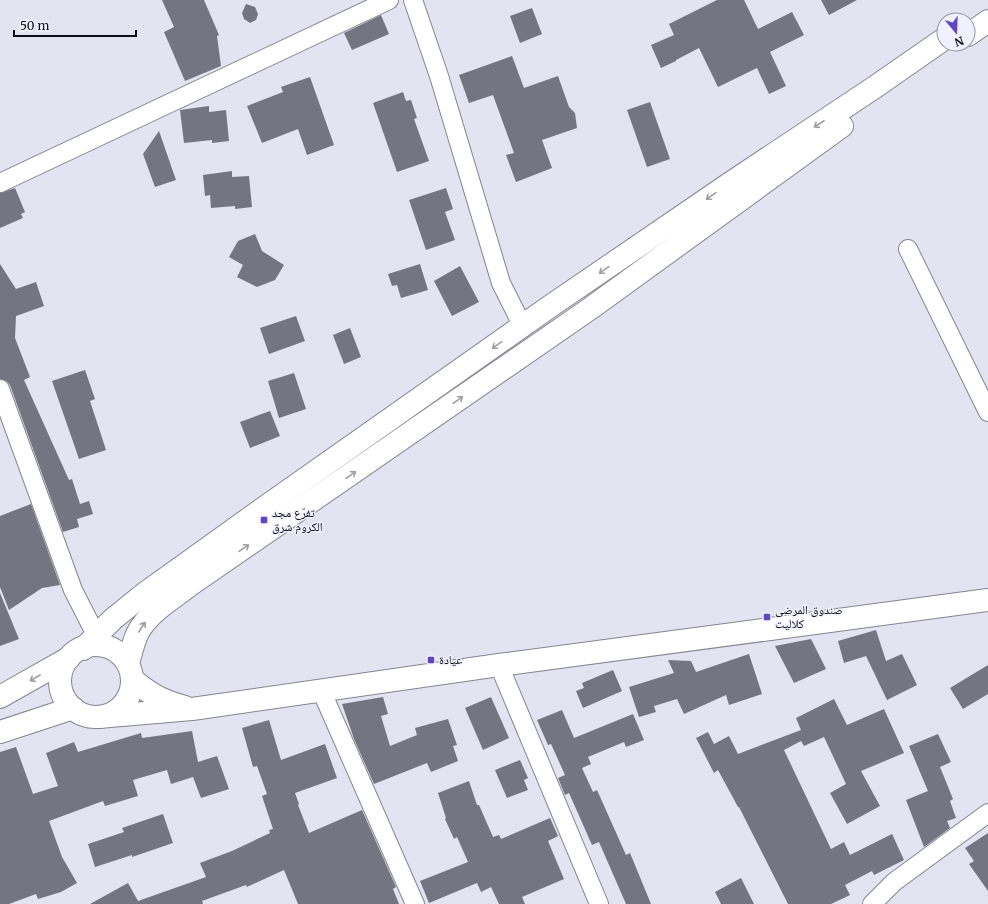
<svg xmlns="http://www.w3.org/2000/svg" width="988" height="904" viewBox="0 0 988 904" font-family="Merriweather,'Noto Naskh Arabic',serif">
<rect width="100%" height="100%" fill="#e4e3f1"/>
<g fill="#757481">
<polygon points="162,0 204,0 219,35 217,36 221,66 185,81 164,32 174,27"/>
<polygon points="717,0 744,0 758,29 792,12 804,35 770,52 786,86 769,94 757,68 718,87 699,48 676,60 676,61 661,68 651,45 674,35 669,24"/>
<polygon points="821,0 857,0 829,15"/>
<polygon points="246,4 255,7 258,14 256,20 250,23 244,19 242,13"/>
<polygon points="532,8 542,34 520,43 510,16"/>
<polygon points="381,15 389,34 352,50 344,33"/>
<polygon points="512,56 524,88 558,76 569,107 575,113 577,128 542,140 552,168 516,182 506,155 514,153 493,95 469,103 459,75"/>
<polygon points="310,77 334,145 307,155 298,129 262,143 247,106 283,92 281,87"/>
<polygon points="403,92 406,101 411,100 417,118 414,119 429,161 397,172 373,103"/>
<polygon points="650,102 670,159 647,167 627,110"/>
<polygon points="209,106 209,112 226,110 229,141 212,143 212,140 184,143 180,110"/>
<polygon points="159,131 176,180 155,187 143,154"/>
<polygon points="232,171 232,177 249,176 252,207 235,209 235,206 211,208 210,195 205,196 203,175"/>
<polygon points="15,188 25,212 21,214 23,218 0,228 0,193"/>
<polygon points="446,188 453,209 445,212 455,240 426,250 409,200"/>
<polygon points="255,234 262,251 284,265 275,280 257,287 237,277 243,265 229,257 238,241"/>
<polygon points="0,264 16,289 36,282 44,306 16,316 15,338 30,377 24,380 69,480 72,479 80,504 89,501 93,514 77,519 79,527 63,532 10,385 6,381 0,379"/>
<polygon points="420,264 428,290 401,298 397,285 392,286 388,274"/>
<polygon points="460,266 479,302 452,316 434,281"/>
<polygon points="296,316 305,341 269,354 260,328"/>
<polygon points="350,328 361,357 344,364 333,335"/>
<polygon points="85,370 95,399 90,401 106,450 79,459 52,381"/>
<polygon points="294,373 306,409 279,418 268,381"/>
<polygon points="270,411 280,436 250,448 240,422"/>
<polygon points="31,504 60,585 42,588 9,610 0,587 0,516"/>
<polygon points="0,593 19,639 0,646"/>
<polygon points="876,630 886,661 902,654 917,685 887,700 866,656 844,663 838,641"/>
<polygon points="811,639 826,669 794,683 775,646"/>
<polygon points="749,654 762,694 729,705 726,695 684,714 677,699 654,706 656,712 639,717 629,687 674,673 668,660 691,661 696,672"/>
<polygon points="988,665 988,694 963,709 950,688"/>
<polygon points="613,670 622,691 583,708 576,691 584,688 582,683"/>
<polygon points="383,697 388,714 381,716 390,746 417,735 415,728 448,719 457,745 453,746 458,761 431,772 427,763 374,784 354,739 342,704"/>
<polygon points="491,697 509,738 483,750 465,708"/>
<polygon points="834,699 847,725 884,709 904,753 861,771 880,806 847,824 830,793 846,784 824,737 804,746 801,741 784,750 831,849 844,842 850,855 892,834 904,860 874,875 872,871 845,885 850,895 831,904 788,904 739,807 738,807 718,770 714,773 696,738 708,732 714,744 729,736 738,754 801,730 796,718"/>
<polygon points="562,710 574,738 633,714 644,740 626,747 624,742 588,757 591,764 582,768 593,792 597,790 626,855 630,853 651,904 626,904 599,842 592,845 569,793 565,795 558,778 565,775 551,744 548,745 537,720"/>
<polygon points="269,720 281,760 325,744 337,778 295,793 299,804 298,805 309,833 362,810 396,887 393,889 399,904 298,904 284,870 247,887 246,885 202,901 203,904 90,904 128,883 138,901 206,877 200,863 232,851 270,833 269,830 273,829 262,796 267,794 257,766 253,767 242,728"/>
<polygon points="192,731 198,762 217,756 229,789 201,798 193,777 171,784 167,770 133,780 138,796 105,806 103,801 49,821 62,857 77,883 61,892 38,899 36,894 9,904 0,904 0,752 16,747 33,794 58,786 46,753 74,742 78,752 141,733 142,738"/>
<polygon points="938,734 951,762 940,767 953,799 950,801 956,818 947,821 950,828 924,847 906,800 928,791 909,746"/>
<polygon points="520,760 528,778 524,780 528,790 507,798 495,770"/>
<polygon points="469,781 477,805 479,805 493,837 499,835 501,839 550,818 558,836 548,841 564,879 522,897 525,904 499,904 491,887 481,892 477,883 429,903 420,881 468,862 457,837 454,839 445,819 446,818 438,793"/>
<polygon points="163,814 173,843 132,857 132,855 95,867 88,844 124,832 122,828"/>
<polygon points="988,833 988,891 969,864 974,861 965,848"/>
<polygon points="741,878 754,904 721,904 715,892"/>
</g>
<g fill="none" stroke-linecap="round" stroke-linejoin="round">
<g stroke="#848491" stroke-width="20">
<g id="minor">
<polyline points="413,0 439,76 501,283 523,327"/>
<polyline points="0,183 389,0"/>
<polyline points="908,249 988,412"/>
<polyline points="0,389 73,590 96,635"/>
<polyline points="499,665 599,904"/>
<polyline points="321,690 415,904"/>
<polyline points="872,904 894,882 988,813"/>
</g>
</g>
<g stroke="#848491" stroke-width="24">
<g id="tertiary">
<polyline points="968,35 988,21"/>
<circle cx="96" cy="681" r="36"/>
<polyline points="83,649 113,619 144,594 261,510 552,305 732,182 875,87 944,39"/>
<path d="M128 663C132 651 134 636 142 626 154 609 174 598 190 585L591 308 842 126"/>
<path d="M132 679C151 695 161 700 185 707"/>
<polyline points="0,697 69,658"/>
<polyline points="98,717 192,709 499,665 988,600"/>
<polyline points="0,732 73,708"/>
</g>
</g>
<use href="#minor" stroke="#fff" stroke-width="18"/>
<use href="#tertiary" stroke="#fff" stroke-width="22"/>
</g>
<defs><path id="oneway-shaft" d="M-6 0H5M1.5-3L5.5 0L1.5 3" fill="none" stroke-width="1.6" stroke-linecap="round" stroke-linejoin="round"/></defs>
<g stroke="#9f9fa1">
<use href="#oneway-shaft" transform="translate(819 124) rotate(147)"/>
<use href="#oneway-shaft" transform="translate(711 196) rotate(145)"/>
<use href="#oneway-shaft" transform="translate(604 270) rotate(145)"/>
<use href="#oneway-shaft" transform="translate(497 345) rotate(145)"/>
<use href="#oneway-shaft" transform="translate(458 400) rotate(-35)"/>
<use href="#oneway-shaft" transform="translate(351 475) rotate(-35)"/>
<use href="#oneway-shaft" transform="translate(244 548) rotate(-34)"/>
<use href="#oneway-shaft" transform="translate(142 627) rotate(-57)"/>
<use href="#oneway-shaft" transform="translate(35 678) rotate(150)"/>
</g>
<g fill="#6046bf" stroke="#f1f0ff" stroke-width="1.5">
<rect x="260" y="516" width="8" height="8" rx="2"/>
<rect x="763" y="613" width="8" height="8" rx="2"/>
<rect x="427" y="656" width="8" height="8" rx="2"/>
</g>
<g text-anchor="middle" stroke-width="3" stroke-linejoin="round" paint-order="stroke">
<g font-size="12" fill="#0e0e13" stroke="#f1f0ff" text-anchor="start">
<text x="272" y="517">تفرّع مجد<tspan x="272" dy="14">الكروم شرق</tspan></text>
<text x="775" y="614">صندوق المرضى<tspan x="775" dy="14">كلاليت</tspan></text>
<text x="439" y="664">عيادة</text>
</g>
</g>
<g transform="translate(956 32) rotate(161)"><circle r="19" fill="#f1f0ff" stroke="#9696a1"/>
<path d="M0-3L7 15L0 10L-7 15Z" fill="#6046bf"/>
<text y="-6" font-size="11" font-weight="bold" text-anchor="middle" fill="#0e0e13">N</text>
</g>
<path d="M14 30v6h122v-6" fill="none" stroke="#0e0e13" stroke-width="2"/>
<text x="20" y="30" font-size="12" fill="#0e0e13" stroke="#f1f0ff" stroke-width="3" paint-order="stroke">50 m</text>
</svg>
